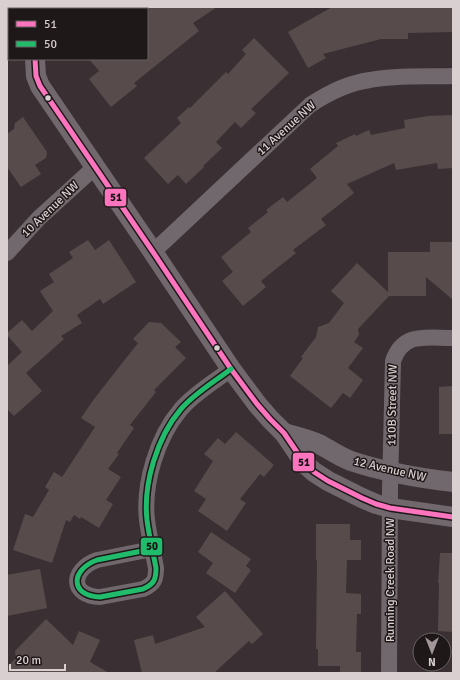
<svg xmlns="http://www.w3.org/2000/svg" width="460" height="680" viewBox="0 0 460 680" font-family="Signika,sans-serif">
<rect width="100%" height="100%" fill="#3a3033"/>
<g fill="#574b4b">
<polygon points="147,7 217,7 193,23 199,31 134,83 137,86 111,107 89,79 99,71 89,59 147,59"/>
<polygon points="332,7 453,7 453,32 408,33 408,39 381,39 323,54 326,58 308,68 288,32"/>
<polygon points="254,38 289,73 251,109 256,113 241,128 235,122 216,142 222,148 203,166 204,167 186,184 178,175 168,184 144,158 181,123 177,118 189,107 190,108 226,72 228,74 246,54 242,50"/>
<polygon points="453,115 453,168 438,169 437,163 396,170 394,163 347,184 354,193 321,219 326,225 293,250 296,253 261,281 266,287 243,306 222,281 233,272 221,257 251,232 248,228 268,212 266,210 283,197 287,202 317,178 310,169 338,146 336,143 355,134 356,136 369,130 371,135 405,128 404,120 428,116"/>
<polygon points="23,117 47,152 46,158 35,165 41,174 21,187 7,167 7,134 14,129 15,123"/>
<polygon points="88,240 95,250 109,240 136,282 103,304 100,299 77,315 82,323 61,336 64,339 26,373 42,391 14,416 7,409 7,366 22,352 7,335 7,333 22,320 32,331 53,311 40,291 54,282 49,274 73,258 69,252"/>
<polygon points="430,242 453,242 453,300 426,277 426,296 389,296 358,329 359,335 354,342 363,348 348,368 363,380 350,398 343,393 331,408 290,376 303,358 301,357 316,337 318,327 329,323 344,303 331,291 357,263 388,292 388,252 430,252"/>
<polygon points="149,322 161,323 181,342 175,347 186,358 154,390 156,392 130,425 134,428 117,453 119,454 108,469 121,477 106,500 113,504 99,528 81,517 80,519 74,515 70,522 66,520 52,563 13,550 25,514 33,517 49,490 45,487 54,472 62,477 95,427 81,418 94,399 138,343 133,339"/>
<polygon points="453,386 453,434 439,434 439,387"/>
<polygon points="236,432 274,465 264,477 260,474 240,499 246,503 227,531 198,511 206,499 194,491 213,461 204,454 218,438 225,444"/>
<polygon points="316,524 350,524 350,540 361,540 361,560 347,560 346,593 361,594 361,614 357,614 356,652 361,652 361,672 340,672 340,666 318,666 318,649 316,649 317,560 316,560"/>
<polygon points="211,532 251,559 246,566 251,570 235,593 206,573 213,563 198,552"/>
<polygon points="440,553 453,553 453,632 438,631 439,583 438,583"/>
<polygon points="40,569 47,608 7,616 7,575"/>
<polygon points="225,591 263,634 252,644 249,641 214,673 142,673 134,640 153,635 155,644 205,627 196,617"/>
<polygon points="46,619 73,645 79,631 100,640 90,662 109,673 7,673 7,667 16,658 15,651"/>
</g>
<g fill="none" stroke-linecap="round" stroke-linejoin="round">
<g stroke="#70686c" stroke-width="16">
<path d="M153 252 310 105C328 93 348 83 370 80 397 75 426 77 453 76"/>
<polyline points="7,253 39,218 95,167"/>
<path d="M152 549 97 560C70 570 70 596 100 597L143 589C154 584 156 580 156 568 153 552 149 536 147 520 143 484 157 437 181 409 195 393 214 382 231 369"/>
<path d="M389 673 390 488 393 361C403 331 428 338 453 338"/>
</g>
<g stroke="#70686c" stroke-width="20">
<polyline points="72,9 74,7"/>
<polyline points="35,59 36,76 40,86 153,252 231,369 257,404 270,419 284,433 305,464 314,472 328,481 362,498 376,504 390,508 453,517"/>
<path d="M284 433C295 436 308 439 319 444 330 450 340 457 351 461 384 472 418 478 453 482"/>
</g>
<g stroke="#1f1819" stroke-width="8">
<polyline id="bus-1" points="35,59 36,76 40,86 153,252 231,369 257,404 270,419 284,433 305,464 314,472 328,481 362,498 376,504 390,508 453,517"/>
</g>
<g stroke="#1f1819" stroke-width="8">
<path id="bus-2" d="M152 549 97 560C70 570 70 596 100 597L143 589C154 584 156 580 156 568 153 552 149 536 147 520 143 484 157 437 181 409 195 393 214 382 231 369"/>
</g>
<use href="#bus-1" stroke="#fc73be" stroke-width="5"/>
<use href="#bus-2" stroke="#20bc6c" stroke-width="5"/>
</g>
<g fill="#d9cfd1" stroke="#1f1819" stroke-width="1.5">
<circle cx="48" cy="98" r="3.5"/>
<circle cx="217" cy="348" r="3.5"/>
</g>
<g text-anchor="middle" stroke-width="3" stroke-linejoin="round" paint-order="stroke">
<g font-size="12" fill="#d9cfd1" stroke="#1f1819">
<text transform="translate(286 128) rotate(-42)" y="4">11 Avenue NW</text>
<text transform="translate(50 209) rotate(-44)" y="4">10 Avenue NW</text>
<text transform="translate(392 405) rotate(-89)" y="4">110B Street NW</text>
<text transform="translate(390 469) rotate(13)" y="4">12 Avenue NW</text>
<text transform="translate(390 580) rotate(-90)" y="4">Running Creek Road NW</text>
</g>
</g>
<g stroke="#1f1819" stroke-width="1.5">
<rect x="104" y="188" width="23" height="19" rx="4" fill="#fc73be"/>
<rect x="292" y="452" width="23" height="20" rx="4" fill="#fc73be"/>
<rect x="140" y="537" width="23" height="19" rx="4" fill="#20bc6c"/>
</g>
<g font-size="11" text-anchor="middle" font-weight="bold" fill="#111">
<text x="116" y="201">51</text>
<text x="304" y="466">51</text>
<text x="152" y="550">50</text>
</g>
<rect width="460" height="680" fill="none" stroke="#d9cfd1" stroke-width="16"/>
<rect x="8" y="8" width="140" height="52" fill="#1f1819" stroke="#696163"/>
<rect x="16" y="21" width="20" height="6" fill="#fc73be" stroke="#696163"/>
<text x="44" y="28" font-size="12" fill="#d9cfd1">51</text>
<rect x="16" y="41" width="20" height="6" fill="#20bc6c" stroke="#696163"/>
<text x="44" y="48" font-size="12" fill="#d9cfd1">50</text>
<g transform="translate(432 652) rotate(180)"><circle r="19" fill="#1f1819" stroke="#696163"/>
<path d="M0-3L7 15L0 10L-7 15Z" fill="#a1979a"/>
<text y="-6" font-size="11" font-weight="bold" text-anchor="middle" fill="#d9cfd1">N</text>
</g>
<path d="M10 664v6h55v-6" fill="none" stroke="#d9cfd1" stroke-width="2"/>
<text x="16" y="664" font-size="12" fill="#d9cfd1" stroke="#1f1819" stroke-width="3" paint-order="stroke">20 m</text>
</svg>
